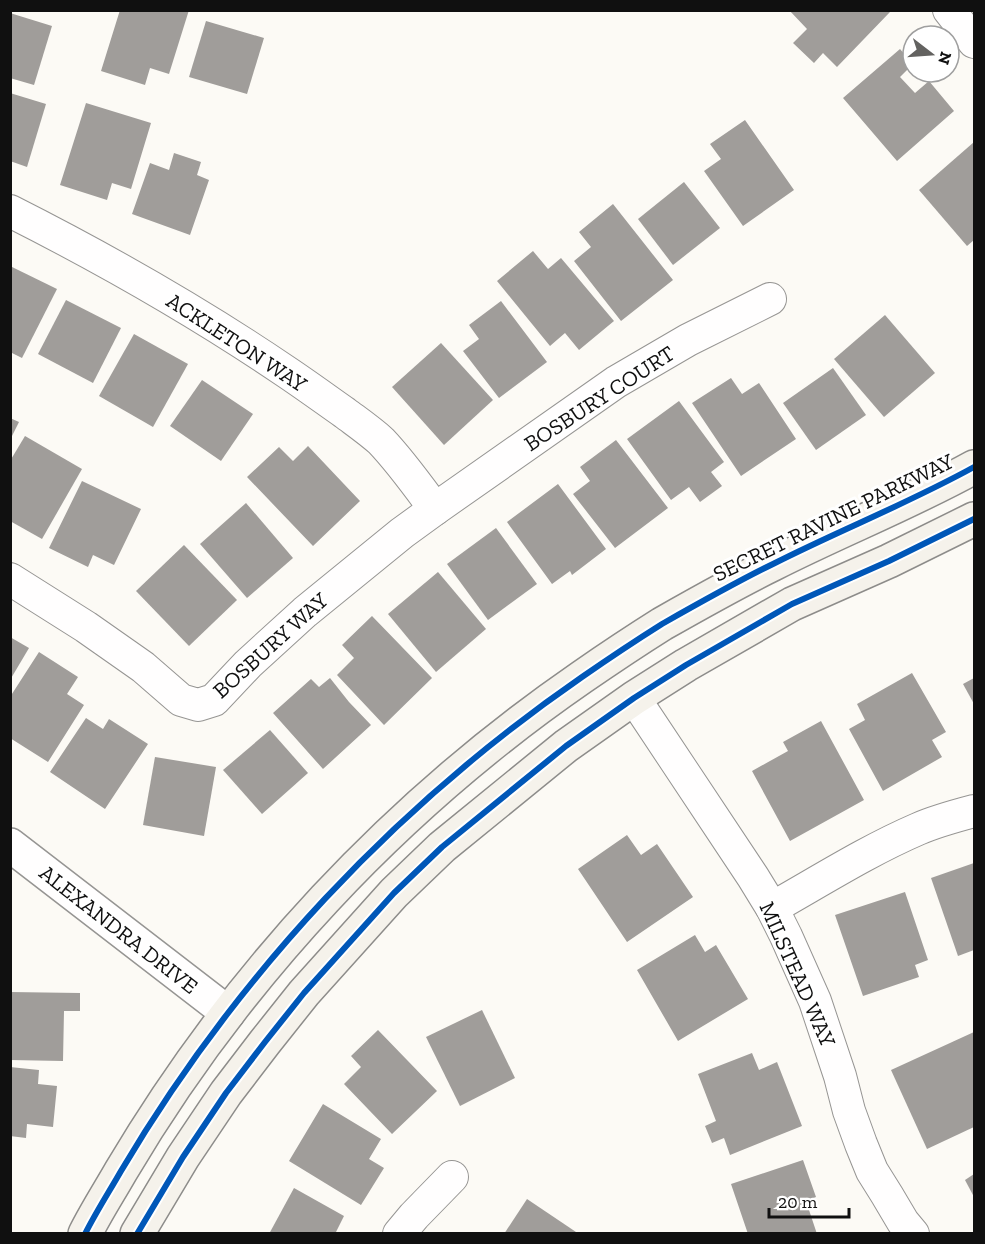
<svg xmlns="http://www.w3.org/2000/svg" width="985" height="1244" viewBox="0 0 985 1244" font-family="'Zilla Slab',serif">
<rect width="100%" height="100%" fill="#fcfaf5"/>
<g fill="#a09d9a">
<polygon points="120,10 189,10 169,74 150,68 145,85 101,71"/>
<polygon points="789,10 888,10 890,12 837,67 823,53 814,63 793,43 807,29"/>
<polygon points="10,13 52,26 34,85 10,78"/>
<polygon points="206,21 264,38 247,94 189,77"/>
<polygon points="900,49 913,64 900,77 915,93 929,81 954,111 897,161 843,98"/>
<polygon points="10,93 46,104 27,167 10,161"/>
<polygon points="86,103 151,123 131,189 112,183 107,200 60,185"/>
<polygon points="745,120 794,190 743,226 704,171 721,159 710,144"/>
<polygon points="974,142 974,240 967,246 919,190"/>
<polygon points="174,153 201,162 197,175 209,180 190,235 132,214 150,163 169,170"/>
<polygon points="684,182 720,228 673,265 638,219"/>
<polygon points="613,204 673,280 621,321 574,261 591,247 579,232"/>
<polygon points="533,251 548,269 561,258 614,321 579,350 565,333 550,346 497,281"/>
<polygon points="10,266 57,289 22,358 10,352"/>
<polygon points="66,300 121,328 93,383 38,354"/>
<polygon points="501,301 547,362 499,398 463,351 479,339 469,325"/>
<polygon points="885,315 935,373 884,417 834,359"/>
<polygon points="134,334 188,364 153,427 99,396"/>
<polygon points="441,343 493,400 444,445 392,387"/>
<polygon points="833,368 866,415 816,450 783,403"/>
<polygon points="731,378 742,394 759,383 796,439 741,476 692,403"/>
<polygon points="202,380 253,414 221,461 170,426"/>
<polygon points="679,401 724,462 711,472 722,486 700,502 689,487 671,500 627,439"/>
<polygon points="10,418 19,422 10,440"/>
<polygon points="25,436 82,469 42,539 10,521 10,461"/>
<polygon points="616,440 668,508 615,548 573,494 590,481 580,467"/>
<polygon points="308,446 360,501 313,546 247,477 279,447 293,461"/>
<polygon points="82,481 141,509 114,565 93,555 88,567 49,548"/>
<polygon points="558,484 606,549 572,575 570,571 552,584 507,522"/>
<polygon points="246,503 293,558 247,598 200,544"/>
<polygon points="496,528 537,584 488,620 447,564"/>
<polygon points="184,545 237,600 189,646 136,591"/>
<polygon points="438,572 486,629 436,672 388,614"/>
<polygon points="372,616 432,678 384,725 337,675 354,658 342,645"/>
<polygon points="10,637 29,648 10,680"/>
<polygon points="39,652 78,677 67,694 84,705 48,762 10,738 10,697"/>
<polygon points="912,673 946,732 932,740 942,757 883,791 849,729 865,720 857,704"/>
<polygon points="330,678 349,702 371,725 323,769 273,713 311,679 319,687"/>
<polygon points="974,678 974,704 963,684"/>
<polygon points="86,718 103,729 109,719 148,744 105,809 50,772"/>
<polygon points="821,721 864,800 790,841 752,771 788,751 783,742"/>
<polygon points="270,730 308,773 262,814 223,770"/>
<polygon points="155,757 216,767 204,836 143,825"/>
<polygon points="627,835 641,855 657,844 693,897 627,942 578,869"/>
<polygon points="974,863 974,950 958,956 931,878"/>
<polygon points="905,892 928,960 915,965 919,977 863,996 835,915"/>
<polygon points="695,935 705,952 716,945 748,999 678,1041 637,970"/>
<polygon points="10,992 80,993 80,1011 64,1011 63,1061 10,1060"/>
<polygon points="482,1010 515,1078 460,1106 426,1037"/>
<polygon points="378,1030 437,1091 392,1134 344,1084 361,1067 351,1056"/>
<polygon points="974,1032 974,1127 927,1149 891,1070"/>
<polygon points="752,1053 759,1070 777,1062 802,1126 730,1155 724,1138 712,1143 705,1126 716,1121 698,1074"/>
<polygon points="10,1067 39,1070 38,1084 57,1086 53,1127 27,1124 26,1138 10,1136"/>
<polygon points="323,1104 381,1139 369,1159 384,1168 361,1205 289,1161"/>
<polygon points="803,1160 816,1197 806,1201 817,1234 748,1234 731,1184"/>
<polygon points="974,1174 974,1197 965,1180"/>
<polygon points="294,1188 344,1216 335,1234 269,1234"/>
<polygon points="527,1199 579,1234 504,1234"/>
</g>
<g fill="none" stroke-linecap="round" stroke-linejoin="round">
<g stroke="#969593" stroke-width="34">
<g id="minor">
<polyline points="949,10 974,42"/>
<path d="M10 211C105 259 198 312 285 371 306 385 325 399 345 413 357 422 370 431 381 441 401 462 418 486 435 509"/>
<polyline points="10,579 86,627 143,667 181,700 198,705 214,700 248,664 305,612 402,533 435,509 616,382 688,340 770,299"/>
<polyline points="634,698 753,877 772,908 786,936 815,1001 840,1076 849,1111 861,1144 872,1171 887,1195 903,1222 913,1234"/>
<path d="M772 908C820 881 867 851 918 829 936 821 955 816 974 811"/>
<polyline points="399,1234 414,1216 452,1177"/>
</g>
</g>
<g stroke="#969593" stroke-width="36">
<polyline id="tertiary" points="10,845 228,1013"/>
</g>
<g stroke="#8d8c8a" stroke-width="36">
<g id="secondary">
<path d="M85 1234C96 1212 109 1192 121 1171 237 975 395 806 582 677 608 659 635 641 662 624 699 603 736 582 773 564 840 530 909 503 974 467"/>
<polyline points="137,1234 183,1157 226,1093 265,1042 304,993 394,893 442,847 566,746 634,698 686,665 792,604 889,561 974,519"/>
</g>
</g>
<use href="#minor" stroke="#fffefe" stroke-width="32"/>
<use href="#tertiary" stroke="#fffefe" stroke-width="33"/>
<use href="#secondary" stroke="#f5f2eb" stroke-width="33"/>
<g stroke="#fff" stroke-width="10">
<g id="cycleway">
<path d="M85 1234C96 1212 109 1192 121 1171 237 975 395 806 582 677 608 659 635 641 662 624 699 603 736 582 773 564 840 530 909 503 974 467"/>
<polyline points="137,1234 183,1157 226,1093 265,1042 304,993 394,893 442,847 566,746 634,698 686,665 792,604 889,561 974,519"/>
</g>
</g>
<use href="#cycleway" stroke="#0057b8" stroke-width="6"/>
</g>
<g text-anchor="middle" stroke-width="6" stroke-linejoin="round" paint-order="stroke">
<g font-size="22" fill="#101010" stroke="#fff">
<text transform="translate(237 342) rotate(33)" y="8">ACKLETON WAY</text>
<text transform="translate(599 398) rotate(-33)" y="8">BOSBURY COURT</text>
<text transform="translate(833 517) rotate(-26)" y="8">SECRET RAVINE PARKWAY</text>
<text transform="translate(270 645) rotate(-42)" y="8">BOSBURY WAY</text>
<text transform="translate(119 929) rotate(38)" y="8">ALEXANDRA DRIVE</text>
<text transform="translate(798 974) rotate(66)" y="8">MILSTEAD WAY</text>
</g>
</g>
<rect width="985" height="1244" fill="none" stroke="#101010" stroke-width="24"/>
<g transform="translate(931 54) rotate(107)"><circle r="28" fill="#ffffff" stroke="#9f9f9f" stroke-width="1.5"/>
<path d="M0-4.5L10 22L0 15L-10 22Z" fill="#636260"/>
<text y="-9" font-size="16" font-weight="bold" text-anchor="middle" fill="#101010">N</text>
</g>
<path d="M769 1208v9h80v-9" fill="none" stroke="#101010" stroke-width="3"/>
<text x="778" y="1208" font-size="18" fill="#101010" stroke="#ffffff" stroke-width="4.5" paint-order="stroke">20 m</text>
</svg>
